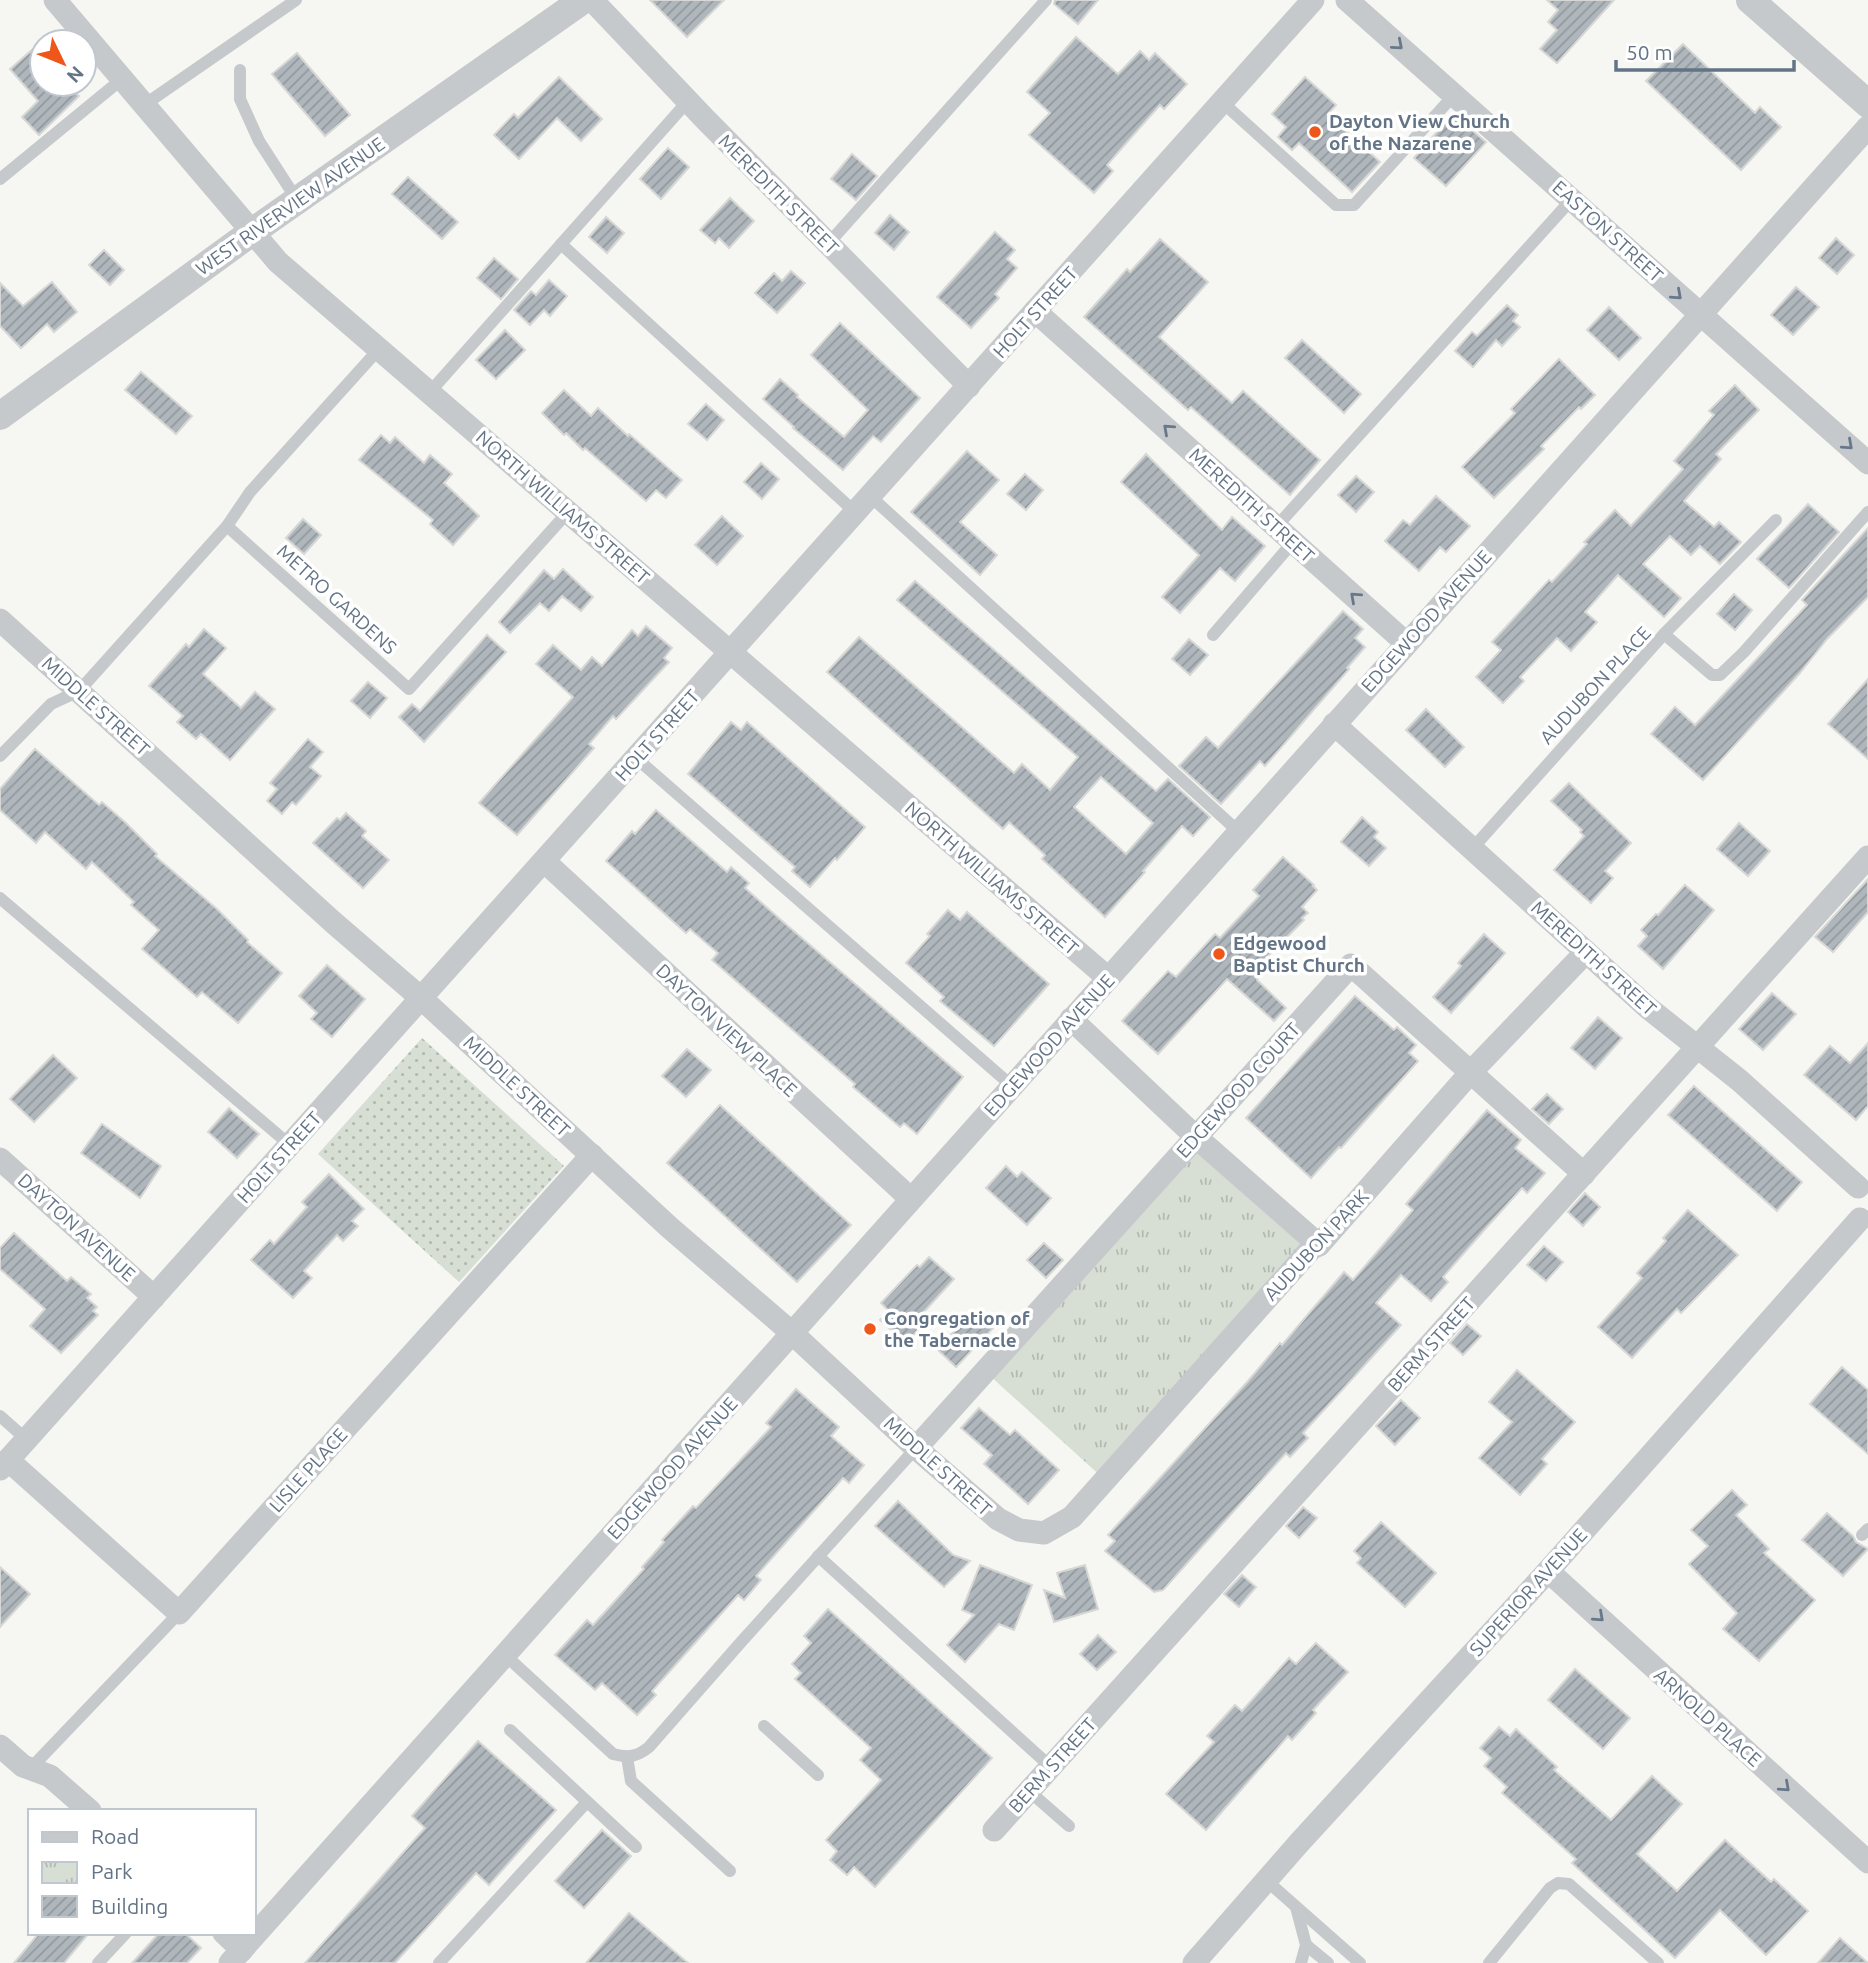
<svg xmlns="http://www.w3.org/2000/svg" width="1868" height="1963" viewBox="0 0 1868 1963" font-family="Ubuntu,sans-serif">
<defs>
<pattern id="grass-dots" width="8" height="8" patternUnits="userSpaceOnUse" patternTransform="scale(1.75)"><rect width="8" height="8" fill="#d7ded3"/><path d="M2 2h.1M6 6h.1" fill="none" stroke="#b2b9b1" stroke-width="1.8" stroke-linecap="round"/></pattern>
<pattern id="park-tufts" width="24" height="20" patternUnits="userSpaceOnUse" patternTransform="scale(1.75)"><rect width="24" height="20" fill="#d7ded3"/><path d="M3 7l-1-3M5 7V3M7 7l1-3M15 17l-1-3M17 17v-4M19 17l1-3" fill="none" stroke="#b2b9b1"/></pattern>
<pattern id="building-hatch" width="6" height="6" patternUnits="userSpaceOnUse" patternTransform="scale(1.75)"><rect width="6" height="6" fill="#afb6bc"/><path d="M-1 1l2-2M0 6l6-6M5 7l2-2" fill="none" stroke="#92999e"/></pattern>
</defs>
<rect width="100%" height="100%" fill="#f6f6f2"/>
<polygon fill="url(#grass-dots)" points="422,1038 564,1166 459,1282 318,1154"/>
<polygon fill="url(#park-tufts)" points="1196,1143 1312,1248 1104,1479 988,1374"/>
<g fill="url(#building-hatch)" stroke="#d7d8d5" stroke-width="2" fill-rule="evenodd">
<polygon points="650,0 724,0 687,37"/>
<polygon points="1055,0 1098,0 1078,24 1054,4"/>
<polygon points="1547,0 1614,0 1557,63 1540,49 1557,30 1548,22 1558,10"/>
<polygon points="1076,37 1118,74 1140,51 1149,60 1155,53 1187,84 1164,109 1160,105 1128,141 1107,165 1113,171 1094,193 1029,135 1050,113 1027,92"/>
<polygon points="1683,44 1755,113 1760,107 1781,127 1741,170 1646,81"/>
<polygon points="33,49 42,59 42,84 67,84 79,96 39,135 22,117 38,101 10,69"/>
<polygon points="297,53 350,115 325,136 272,74"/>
<polygon points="559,77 602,119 581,141 557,118 519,159 494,135 514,114 518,118"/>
<polygon points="1305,77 1336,105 1328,114 1380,162 1352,192 1299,143 1292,150 1278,137 1286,127 1272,114"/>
<polygon points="1453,114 1486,142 1446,186 1414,158"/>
<polygon points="668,148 689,167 661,199 640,179"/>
<polygon points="852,154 877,176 856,200 831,179"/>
<polygon points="408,177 458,222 442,239 392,194"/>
<polygon points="730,198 754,221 729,248 719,238 715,243 700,230"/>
<polygon points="890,215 909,232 894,250 875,233"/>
<polygon points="606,217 624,233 607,253 589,237"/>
<polygon points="995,232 1015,250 1007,259 1017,268 995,294 999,298 971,328 937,297"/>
<polygon points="1836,238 1854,255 1837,274 1819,258"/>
<polygon points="1160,239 1208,282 1159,337 1232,403 1243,391 1320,460 1290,495 1191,407 1188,410 1084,317 1127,269 1130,272"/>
<polygon points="104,250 124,270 110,285 89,265"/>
<polygon points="494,258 518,279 501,299 477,278"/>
<polygon points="791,271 805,283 777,313 755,293 774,273 782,281"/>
<polygon points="549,280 567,296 550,316 544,310 530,325 514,310 531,291 536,295"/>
<polygon points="52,282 77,312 54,332 47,324 21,348 0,326 0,283 23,306"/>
<polygon points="1796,287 1819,307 1793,335 1771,315"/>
<polygon points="1507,305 1518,315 1513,321 1520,327 1502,346 1496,340 1473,367 1455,351 1472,332 1477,336"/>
<polygon points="1609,307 1641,338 1619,360 1587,330"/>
<polygon points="840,323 920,398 881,442 873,436 843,470 793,428 794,427 763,399 780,379 798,395 797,397 844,437 868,410 811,355"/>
<polygon points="505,330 525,350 496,379 476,360"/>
<polygon points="1302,340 1361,394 1344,413 1285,358"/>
<polygon points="1559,359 1595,395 1581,409 1579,407 1541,446 1544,449 1494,498 1462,467 1515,413 1511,409"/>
<polygon points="141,372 192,416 176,434 125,390"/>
<polygon points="1735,385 1759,410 1716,454 1721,459 1684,501 1714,527 1719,522 1741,542 1720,564 1700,546 1691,555 1670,536 1643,564 1681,598 1664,617 1618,575 1585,612 1597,622 1571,651 1557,638 1520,677 1524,681 1503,703 1476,677 1501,650 1492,642 1549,580 1552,582 1587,544 1584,542 1615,510 1631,526 1683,469 1674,461 1714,415 1709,411"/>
<polygon points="564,390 591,416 598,408 628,436 629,434 682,480 666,498 656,490 646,501 585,448 583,450 566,433 564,435 542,413"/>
<polygon points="706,404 724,420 707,440 688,424"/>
<polygon points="381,435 390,443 395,437 424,463 430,455 452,474 444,483 479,516 453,545 430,524 433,520 359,460"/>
<polygon points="967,451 999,480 960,522 997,555 980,575 911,512"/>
<polygon points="1146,454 1222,530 1232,517 1265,546 1235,581 1220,568 1180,613 1162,597 1199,555 1121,482"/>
<polygon points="761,463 779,479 762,499 744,482"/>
<polygon points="1025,474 1043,490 1026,510 1007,494"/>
<polygon points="1356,476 1374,492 1356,512 1338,495"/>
<polygon points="1436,496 1470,526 1446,552 1440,547 1419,571 1385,541 1403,520 1410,525"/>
<polygon points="1808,504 1839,532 1789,588 1757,559"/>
<polygon points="722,516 743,536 717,565 695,545"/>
<polygon points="303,519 321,535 304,554 286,538"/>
<polygon points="1868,528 1868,597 1827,639 1799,674 1703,780 1651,734 1675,707 1695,725 1807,605 1802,600"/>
<polygon points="563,569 593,597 581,611 562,596 549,611 540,603 510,633 499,622 544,570 554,579"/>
<path d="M915 581 1156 791 1168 779 1210 817 1193 836 1182 826 1143 871 1145 872 1105 917 1042 859 1045 855 1009 822 1003 829 827 672 859 637 1014 773 1022 764 1050 790 1078 757 897 600ZM1101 777 1153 823 1126 854 1074 807Z"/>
<polygon points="1734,594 1752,610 1735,630 1717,614"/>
<polygon points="1343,611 1363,629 1355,638 1365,647 1347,668 1349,669 1265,766 1260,761 1221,804 1179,766 1206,737 1218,748"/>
<polygon points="646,626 672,648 664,658 669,662 616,719 613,716 589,744 594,748 517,835 479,803 573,697 536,664 553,645 581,670 592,657 602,666 632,630 638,636"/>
<polygon points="204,629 226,648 203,674 241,708 255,692 275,709 230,760 201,734 196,739 177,722 183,716 149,686 186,644 189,647"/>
<polygon points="487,635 506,652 424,742 399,717 412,704 420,711"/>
<polygon points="1189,639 1208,655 1190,675 1172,659"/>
<polygon points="1868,679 1868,759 1828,724"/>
<polygon points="368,682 387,698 370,718 351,701"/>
<polygon points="1426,709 1464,747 1445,767 1406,730"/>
<polygon points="731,722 741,730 747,722 865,827 837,860 835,858 810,887 792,871 795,867 688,774"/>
<polygon points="308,739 323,752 310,767 321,776 296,805 292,802 282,814 267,801 277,789 270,783"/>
<polygon points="35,749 99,805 102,802 126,823 157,854 155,856 217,909 248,940 247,942 282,973 238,1023 202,992 197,997 142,949 159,930 131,905 134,902 92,862 86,869 45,832 36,843 0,810 0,789"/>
<polygon points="1569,783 1631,843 1605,871 1613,878 1591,903 1554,870 1584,836 1580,832 1582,830 1551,801"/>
<polygon points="656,810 727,872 731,867 749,883 745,888 781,920 963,1077 917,1134 904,1123 900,1127 853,1087 855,1084 712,960 718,953 690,929 686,933 606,861 632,831 635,834"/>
<polygon points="346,813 366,831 362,836 389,860 363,888 313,843 337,818 340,820"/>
<polygon points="1362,817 1378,832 1374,837 1386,848 1369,866 1341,842"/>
<polygon points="1739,823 1770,851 1748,876 1717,849"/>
<polygon points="1283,857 1314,885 1313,886 1317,890 1302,907 1308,913 1302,918 1304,920 1255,969 1261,975 1257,980 1286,1008 1274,1021 1227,979 1158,1054 1122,1021 1168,971 1176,977 1215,934 1220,938 1259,896 1253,890"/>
<polygon points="1868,879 1868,912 1833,952 1815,937"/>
<polygon points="1685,885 1714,910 1663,969 1638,946 1647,936 1641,930 1656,914 1658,915"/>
<polygon points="948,910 960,920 967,912 1049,984 994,1046 940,1001 944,997 906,963 930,936 927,934"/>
<polygon points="1484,934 1505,953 1451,1013 1433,997 1461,966 1458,963"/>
<polygon points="327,965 365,999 332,1037 311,1019 317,1013 299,996"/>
<polygon points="1772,993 1796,1014 1763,1050 1739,1029"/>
<polygon points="1355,996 1394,1030 1397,1027 1416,1045 1409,1053 1418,1061 1341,1148 1339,1147 1311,1178 1246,1118"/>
<polygon points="1598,1017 1622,1038 1595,1069 1571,1048"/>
<polygon points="1868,1043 1868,1106 1856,1120 1804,1075 1830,1046 1850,1063"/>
<polygon points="687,1049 711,1070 686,1097 662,1076"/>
<polygon points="53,1055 77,1078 34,1122 10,1099"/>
<polygon points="1694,1086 1802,1182 1777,1211 1668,1115"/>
<polygon points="1547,1094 1563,1109 1549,1124 1532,1109"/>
<polygon points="720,1105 851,1225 797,1282 667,1163"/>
<polygon points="229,1108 259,1134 237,1158 208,1132"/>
<polygon points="1487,1110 1521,1140 1515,1148 1545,1173 1527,1193 1522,1188 1486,1228 1443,1277 1448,1282 1431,1301 1401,1275 1376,1303 1401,1325 1303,1433 1308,1438 1290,1457 1286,1453 1163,1590 1154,1592 1105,1551 1115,1541 1108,1535 1248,1381 1280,1343 1282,1345 1344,1272 1353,1280 1413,1210 1406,1204"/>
<polygon points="102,1124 161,1166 140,1198 81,1153"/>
<polygon points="1006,1166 1017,1177 1022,1172 1051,1198 1027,1225 986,1188"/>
<polygon points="329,1174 364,1209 352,1221 358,1226 343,1241 337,1235 304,1271 312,1278 293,1298 251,1260 270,1240 274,1244 307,1207 302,1202"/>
<polygon points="1585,1193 1600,1207 1583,1226 1568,1212"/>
<polygon points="1688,1210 1738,1255 1681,1313 1677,1309 1632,1358 1598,1327 1642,1278 1637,1273 1666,1241 1663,1238"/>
<polygon points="14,1233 67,1281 71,1277 91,1294 87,1298 97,1307 93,1311 98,1315 61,1353 30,1326 45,1309 0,1269 0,1248"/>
<polygon points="1044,1243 1063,1260 1046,1278 1027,1260"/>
<polygon points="1544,1246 1563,1262 1546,1281 1527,1265"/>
<polygon points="929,1257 954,1279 922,1314 928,1319 906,1343 880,1320 889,1311 881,1303 917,1265 920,1267"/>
<polygon points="975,1310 993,1328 956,1367 937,1349"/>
<polygon points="1467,1324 1481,1336 1463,1355 1450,1343"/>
<polygon points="1842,1367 1868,1390 1868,1454 1810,1404"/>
<polygon points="1517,1370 1575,1422 1542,1459 1547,1464 1520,1495 1479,1458 1512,1422 1489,1402"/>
<polygon points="796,1389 839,1427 831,1436 864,1465 849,1483 843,1478 756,1576 761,1580 744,1600 738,1595 652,1691 656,1695 637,1715 602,1683 595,1690 555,1655 587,1620 593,1625 644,1569 642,1567 664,1542 662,1540 693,1506 696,1508 771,1427 766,1423"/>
<polygon points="1401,1400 1420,1418 1395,1445 1376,1426"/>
<polygon points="979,1408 1010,1435 1015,1430 1059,1470 1028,1504 984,1464 992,1455 961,1428"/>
<polygon points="1732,1490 1747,1505 1736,1515 1769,1549 1764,1553 1815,1600 1759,1661 1723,1629 1737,1613 1689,1564 1708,1546 1691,1530"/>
<polygon points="898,1501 953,1555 970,1561 944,1587 875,1526"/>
<polygon points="1303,1507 1317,1518 1299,1538 1286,1526"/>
<polygon points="1827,1513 1853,1536 1856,1542 1868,1549 1843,1576 1802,1540"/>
<polygon points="1381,1522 1436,1573 1405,1607 1357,1563 1361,1558 1354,1551"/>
<polygon points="980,1565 1032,1585 1014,1630 999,1624 965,1662 947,1645 974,1615 962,1610"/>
<polygon points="1085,1565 1098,1609 1054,1622 1044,1590 1065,1598 1057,1573"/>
<polygon points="0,1567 30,1594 0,1627"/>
<polygon points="1242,1575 1256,1587 1239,1607 1224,1594"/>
<polygon points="828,1609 992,1758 875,1887 854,1867 847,1875 830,1860 837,1851 826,1840 881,1780 860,1760 871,1748 795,1679 801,1673 792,1664 811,1643 804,1636"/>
<polygon points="1098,1635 1116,1652 1097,1670 1080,1654"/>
<polygon points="1316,1643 1348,1672 1313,1710 1316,1713 1292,1740 1288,1736 1206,1830 1166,1794 1214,1742 1207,1736 1235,1705 1242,1711 1289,1658 1296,1664"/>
<polygon points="1575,1669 1630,1718 1603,1749 1548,1700"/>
<polygon points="1499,1727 1510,1736 1516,1729 1557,1767 1554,1770 1611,1820 1652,1776 1682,1804 1637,1854 1677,1891 1725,1840 1771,1882 1774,1879 1808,1911 1766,1955 1720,1910 1675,1958 1572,1863 1576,1859 1502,1793 1507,1787 1484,1766 1491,1758 1480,1748"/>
<polygon points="478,1741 556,1810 489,1885 476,1873 395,1963 305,1963 425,1828 412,1816"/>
<polygon points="602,1830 631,1856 584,1908 555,1881"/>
<polygon points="629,1913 688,1963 586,1963"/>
<polygon points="39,1933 89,1933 64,1963 14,1963"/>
<polygon points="159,1933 185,1933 201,1948 187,1963 132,1963"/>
<polygon points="1840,1938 1868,1963 1818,1963"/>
</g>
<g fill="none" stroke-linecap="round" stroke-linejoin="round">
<g stroke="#c5c9cc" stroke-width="12">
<polyline points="240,70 240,99 259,141 297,200"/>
<polyline points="1222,102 1336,205 1354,205 1454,95"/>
<polyline points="144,105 296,0"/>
<polyline points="0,179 122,79"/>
<polyline points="561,244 855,512"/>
<polyline points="828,244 1046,0"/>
<polyline points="429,393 688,101"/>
<polyline points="870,496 1239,832"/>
<polyline points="227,526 250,492 379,349"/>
<polyline points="1276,527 1572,199"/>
<polyline points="1664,634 1776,520"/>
<polyline points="1213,635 1293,542"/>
<polyline points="0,756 51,704 79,691 227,526 409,689 568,512"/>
<polyline points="636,758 1012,1086"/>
<polyline points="1472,849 1664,634 1712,675 1720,675 1744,652 1868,512"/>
<polyline points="0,898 290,1145"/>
<polyline points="0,1416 27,1440"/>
<polyline points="1862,1535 1868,1529"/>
<polyline points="818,1556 1051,1767"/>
<path d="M505 1655 613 1754C628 1758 637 1757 649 1747L742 1641 916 1448"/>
<polyline points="764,1726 818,1775"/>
<polyline points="510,1730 636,1847"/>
<polyline points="627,1757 631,1781 730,1871"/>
<polyline points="31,1768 179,1613"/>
<polyline points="1029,1791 1069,1826"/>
<polyline points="1267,1881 1360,1963"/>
<polyline points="1296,1907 1306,1945 1301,1963"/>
<polyline points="1306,1945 1328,1963"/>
<polyline points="98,1963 126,1933"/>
<polyline points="439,1963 587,1802"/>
<polyline points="1489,1963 1550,1888 1558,1883 1569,1884 1658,1963"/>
</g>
<g stroke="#c5c9cc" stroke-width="23">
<polyline points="55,0 278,262 1108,978"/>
<polyline points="592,0 705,119 969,386"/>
<polyline points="1347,0 1868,463"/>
<polyline points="1035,311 1406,643"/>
<polyline points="0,620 334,923 421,998 669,1227 792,1333 916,1448 998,1519 1019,1530 1044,1533 1072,1517 1312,1248 1319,1245 1471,1072 1586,952"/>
<polyline points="1334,724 1647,1007 1739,1080 1858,1187"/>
<polyline points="544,861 911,1199"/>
<polyline points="1071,1019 1196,1137 1319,1245"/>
<polyline points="0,1159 154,1297"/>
<polyline points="916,1448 1351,965 1584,1174"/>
<polyline points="8,1460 179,1613 592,1155"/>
<polyline points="0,1469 1313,0"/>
<polyline points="1548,1571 1868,1862"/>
<polyline points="0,1746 23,1766 50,1776 90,1811"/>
<polyline points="994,1830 1868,857"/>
<polyline points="224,1933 242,1950"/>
<polyline points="230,1963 1868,127"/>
<polyline points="1194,1963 1299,1843 1548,1571 1860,1219"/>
</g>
<g stroke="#c5c9cc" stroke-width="28">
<polyline points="1750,0 1868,104"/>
<polyline points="0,416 252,232 583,0"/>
</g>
</g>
<defs><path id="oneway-chevron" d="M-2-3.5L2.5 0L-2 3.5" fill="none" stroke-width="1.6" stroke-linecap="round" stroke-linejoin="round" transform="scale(1.75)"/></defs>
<g stroke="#68788a">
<use href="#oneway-chevron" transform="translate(1398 45) rotate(41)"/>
<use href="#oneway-chevron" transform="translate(1677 295) rotate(42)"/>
<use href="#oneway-chevron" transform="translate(1168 429) rotate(-138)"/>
<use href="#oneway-chevron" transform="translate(1848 445) rotate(42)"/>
<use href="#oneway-chevron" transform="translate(1355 597) rotate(-138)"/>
<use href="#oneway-chevron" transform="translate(1599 1617) rotate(42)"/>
<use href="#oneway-chevron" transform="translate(1785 1787) rotate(42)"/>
</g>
<g fill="#ef571a" stroke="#fff" stroke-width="2.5">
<circle cx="1315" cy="132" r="7"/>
<circle cx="1219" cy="954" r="7"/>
<circle cx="870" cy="1329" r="7"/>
</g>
<g text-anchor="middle" stroke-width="7" stroke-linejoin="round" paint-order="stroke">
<g font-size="19" font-weight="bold" fill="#637486" stroke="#fff" text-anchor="start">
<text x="1329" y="128">Dayton View Church<tspan x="1329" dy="22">of the Nazarene</tspan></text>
<text x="1233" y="950">Edgewood<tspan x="1233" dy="22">Baptist Church</tspan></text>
<text x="884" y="1325">Congregation of<tspan x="884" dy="22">the Tabernacle</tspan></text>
</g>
<g font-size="19" fill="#637486" stroke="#fff">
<text transform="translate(779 194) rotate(45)" y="7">MEREDITH STREET</text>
<text transform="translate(290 206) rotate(-35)" y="7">WEST RIVERVIEW AVENUE</text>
<text transform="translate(1608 231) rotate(42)" y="7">EASTON STREET</text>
<text transform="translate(1035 312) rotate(-48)" y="7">HOLT STREET</text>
<text transform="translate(1252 505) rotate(42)" y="7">MEREDITH STREET</text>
<text transform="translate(563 507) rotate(41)" y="7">NORTH WILLIAMS STREET</text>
<text transform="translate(337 599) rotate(42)" y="7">METRO GARDENS</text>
<text transform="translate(1426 621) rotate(-48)" y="7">EDGEWOOD AVENUE</text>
<text transform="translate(1595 685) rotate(-47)" y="7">AUDUBON PLACE</text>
<text transform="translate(96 706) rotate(42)" y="7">MIDDLE STREET</text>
<text transform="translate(657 735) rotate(-48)" y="7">HOLT STREET</text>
<text transform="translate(992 878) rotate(41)" y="7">NORTH WILLIAMS STREET</text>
<text transform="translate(1594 958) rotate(42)" y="7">MEREDITH STREET</text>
<text transform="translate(727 1030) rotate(43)" y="7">DAYTON VIEW PLACE</text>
<text transform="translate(1049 1045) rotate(-48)" y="7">EDGEWOOD AVENUE</text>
<text transform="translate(517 1086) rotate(43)" y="7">MIDDLE STREET</text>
<text transform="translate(1238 1090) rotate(-48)" y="7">EDGEWOOD COURT</text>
<text transform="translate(279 1157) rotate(-48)" y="7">HOLT STREET</text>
<text transform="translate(77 1227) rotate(42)" y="7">DAYTON AVENUE</text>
<text transform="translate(1316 1245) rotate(-47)" y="7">AUDUBON PARK</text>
<text transform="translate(1431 1344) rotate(-48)" y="7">BERM STREET</text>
<text transform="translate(938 1466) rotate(42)" y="7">MIDDLE STREET</text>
<text transform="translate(672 1468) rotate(-48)" y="7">EDGEWOOD AVENUE</text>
<text transform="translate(308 1470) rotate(-48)" y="7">LISLE PLACE</text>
<text transform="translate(1528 1592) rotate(-48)" y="7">SUPERIOR AVENUE</text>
<text transform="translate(1708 1717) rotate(42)" y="7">ARNOLD PLACE</text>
<text transform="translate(1052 1765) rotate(-48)" y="7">BERM STREET</text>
</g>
</g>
<rect x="28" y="1809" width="228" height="126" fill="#ffffff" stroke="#c1c7cf" stroke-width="2"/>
<rect x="42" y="1832" width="35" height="10" fill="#c5c9cc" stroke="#c1c7cf" stroke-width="2"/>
<text x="91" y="1844" font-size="21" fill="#637486">Road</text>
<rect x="42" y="1862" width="35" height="21" fill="url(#park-tufts)" stroke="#c1c7cf" stroke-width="2"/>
<text x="91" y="1879" font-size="21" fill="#637486">Park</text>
<rect x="42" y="1896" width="35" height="21" fill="url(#building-hatch)" stroke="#c1c7cf" stroke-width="2"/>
<text x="91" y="1914" font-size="21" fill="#637486">Building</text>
<g transform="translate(63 63) rotate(133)"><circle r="33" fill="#ffffff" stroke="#c1c7cf" stroke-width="2"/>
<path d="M0-5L12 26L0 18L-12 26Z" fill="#ef571a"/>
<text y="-10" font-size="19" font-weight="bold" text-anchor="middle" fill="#637486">N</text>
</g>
<path d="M1616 60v10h178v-10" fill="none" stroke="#637486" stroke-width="3.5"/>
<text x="1626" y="60" font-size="21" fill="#637486" stroke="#ffffff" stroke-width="5" paint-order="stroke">50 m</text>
</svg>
